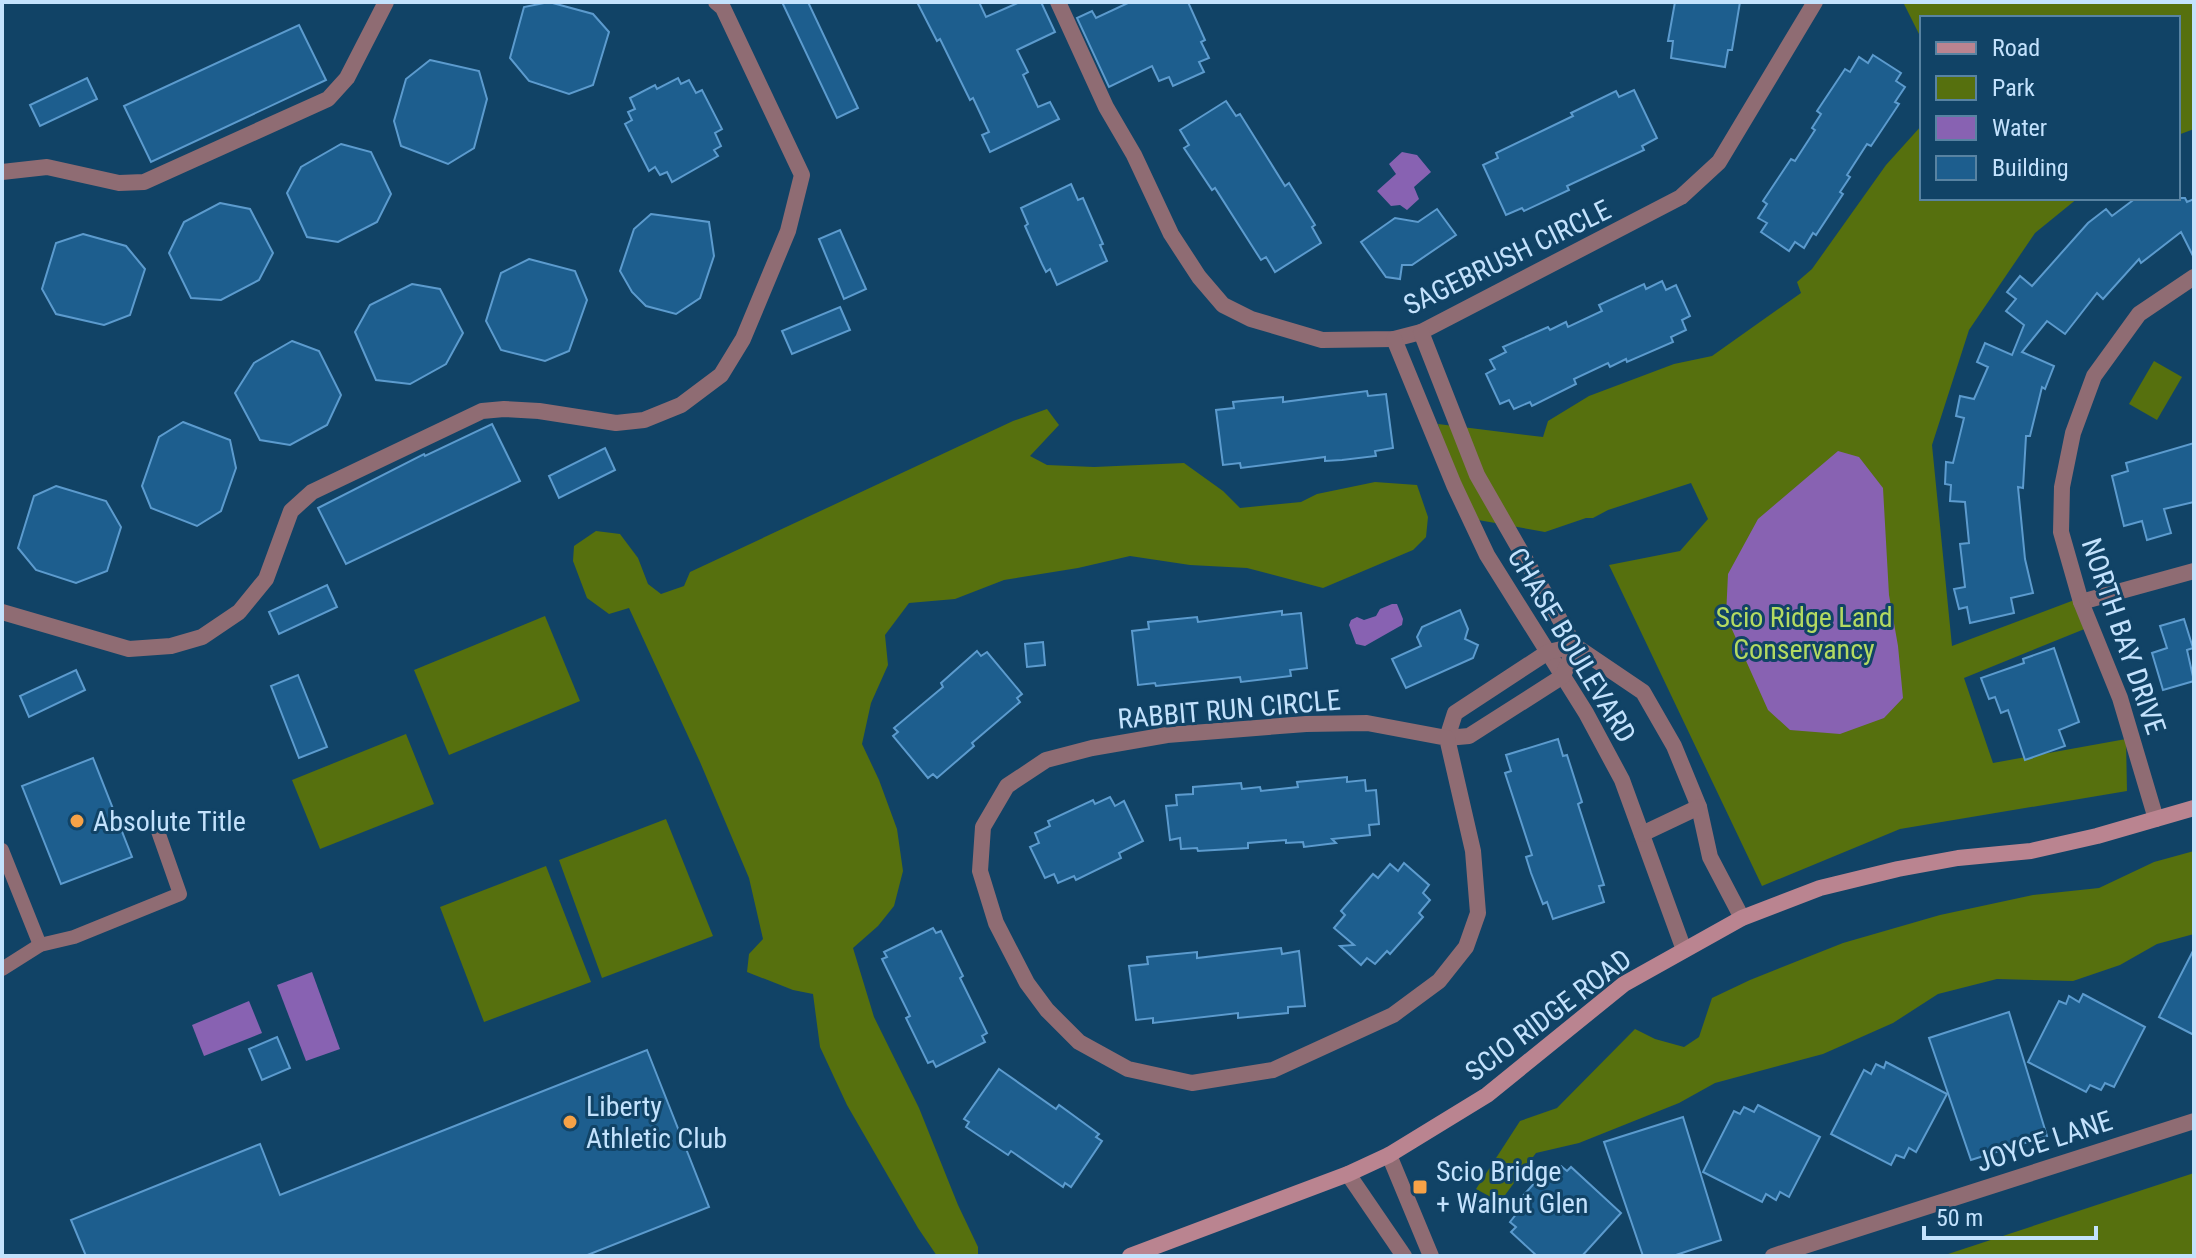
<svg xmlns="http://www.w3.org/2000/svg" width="2196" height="1258" viewBox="0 0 2196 1258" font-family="'Roboto Condensed',sans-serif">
<rect width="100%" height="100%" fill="#114366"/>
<g fill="#56700e">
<polygon points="1903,2 2194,2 2194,129 2178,135 2178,18 1922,18 1922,40"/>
<polygon points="1922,125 1922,198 2078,198 2035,233 1969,330 1932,445 1952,646 2077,599 2087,628 1964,678 1993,763 2126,739 2127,791 1900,829 1762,886 1609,565 1680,551 1708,519 1691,483 1608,510 1593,518 1586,518 1545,532 1467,518 1438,424 1543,437 1548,421 1589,396 1674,364 1712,356 1801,293 1797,282 1812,269 1886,165"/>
<polygon points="2154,361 2182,377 2157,420 2129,404"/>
<polygon points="1047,409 1059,425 1030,456 1047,465 1094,467 1184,463 1223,491 1240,508 1301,502 1317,494 1375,482 1417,485 1428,517 1426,537 1413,550 1323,588 1247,568 1190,565 1130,556 1078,568 1004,580 955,599 909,603 885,635 888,665 871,703 862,744 879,780 897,829 903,871 894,906 878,926 853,948 874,1017 919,1108 958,1205 978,1247 978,1256 937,1256 918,1228 847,1105 820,1047 813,994 793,990 747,972 749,954 763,939 749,878 700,762 629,608 609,614 587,598 573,561 574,546 596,531 620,534 638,558 648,584 661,594 684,586 690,572 1013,421"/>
<polygon points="545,616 580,701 449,755 414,670"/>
<polygon points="406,734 434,804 320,849 292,780"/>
<polygon points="666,819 713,936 602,978 559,860"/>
<polygon points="2194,851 2194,934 2157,944 2120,965 2073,981 1997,979 1938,994 1893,1023 1823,1054 1715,1083 1679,1103 1579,1143 1536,1153 1500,1202 1476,1189 1520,1121 1557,1108 1635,1029 1655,1039 1684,1047 1699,1037 1712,998 1750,980 1843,943 1940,915 2033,895 2099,888 2154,862"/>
<polygon points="546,866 591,982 484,1022 440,907"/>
<polygon points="2194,1173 2194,1256 1942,1256"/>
</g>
<g fill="#8862b2">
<polygon points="1402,152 1417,155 1431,172 1414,187 1419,199 1407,210 1400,205 1391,206 1377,191 1396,174 1389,164"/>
<polygon points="1838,451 1859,457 1883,488 1889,595 1898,646 1903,698 1884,718 1840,734 1790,730 1768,710 1726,616 1728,574 1758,519"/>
<polygon points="1392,604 1397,604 1403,619 1402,625 1365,646 1356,644 1349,625 1351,620 1357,617 1364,620 1376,616 1380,609"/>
<polygon points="312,972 340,1049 306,1061 277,985"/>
<polygon points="249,1001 262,1033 204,1056 192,1025"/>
</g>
<g fill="#1d5e8e" stroke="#5c9bce" stroke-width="2">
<polygon points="549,2 593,14 609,32 593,85 569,94 529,81 510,58 524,7"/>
<polygon points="782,2 808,2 858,108 837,118"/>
<polygon points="917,2 979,2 986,17 1020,2 1041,2 1055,32 1017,50 1028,72 1023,75 1038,107 1050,102 1059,119 990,152 982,135 989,132 973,98 970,100 940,39 937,41"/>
<polygon points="1130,2 1188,2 1205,40 1201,42 1209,58 1199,62 1204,72 1173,86 1169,77 1159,81 1152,66 1109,87 1077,18 1092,11 1096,18"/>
<polygon points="1675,2 1740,2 1732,50 1728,50 1725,67 1671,58 1673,41 1668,41"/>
<polygon points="299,25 326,80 151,162 124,106"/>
<polygon points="1873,55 1901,73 1896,81 1905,87 1895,102 1899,104 1871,146 1867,144 1847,175 1850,177 1840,192 1843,194 1816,235 1813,233 1804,248 1795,242 1789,251 1761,232 1767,223 1758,218 1767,204 1763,201 1791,159 1795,161 1815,130 1812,128 1821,114 1817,111 1845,69 1850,72 1859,57 1868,63"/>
<polygon points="430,60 479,71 487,99 474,148 448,164 401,146 394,121 406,79"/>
<polygon points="87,78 97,99 40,126 30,105"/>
<polygon points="678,78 681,84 689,80 696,93 702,90 722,129 715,133 721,146 714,150 718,156 672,182 667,172 660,175 655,167 649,171 625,124 632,120 628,112 635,109 630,98 655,85 657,89"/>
<polygon points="1634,90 1657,138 1642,146 1644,150 1567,186 1569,190 1524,211 1522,208 1506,215 1483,165 1498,158 1496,153 1573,116 1571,113 1616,91 1619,97"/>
<polygon points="1226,101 1236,116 1240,114 1285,186 1289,183 1315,225 1312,227 1321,243 1275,272 1266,257 1261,260 1215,188 1212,190 1184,148 1189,145 1180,130"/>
<polygon points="341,144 371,152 391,194 377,222 338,242 307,237 287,193 301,167"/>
<polygon points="1071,184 1078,200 1083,198 1103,244 1100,245 1107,261 1057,285 1050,269 1046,272 1042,264 1025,226 1028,224 1021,208"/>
<polygon points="2136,198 2185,198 2187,202 2194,199 2194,258 2181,232 2141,263 2139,259 2103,299 2097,293 2065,334 2047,321 2022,352 2054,366 2045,389 2042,387 2030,436 2026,436 2023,488 2018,487 2025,559 2033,593 2011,598 2014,613 1970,623 1967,607 1959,609 1954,589 1965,587 1960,544 1969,543 1965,502 1950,501 1951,485 1945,484 1946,462 1953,463 1964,418 1956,416 1960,396 1974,399 1988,367 1977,362 1985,343 2012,355 2024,325 2006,311 2016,299 2007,292 2020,276 2032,286 2088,223 2106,209 2112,216"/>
<polygon points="220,203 250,209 273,253 259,280 221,300 191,298 169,253 184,222"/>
<polygon points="1437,209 1456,235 1412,265 1402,265 1400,279 1386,277 1361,242 1395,218 1418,222"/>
<polygon points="651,214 709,222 714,256 700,298 676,314 646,306 632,292 620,271 634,229"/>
<polygon points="840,230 866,289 844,299 819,239"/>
<polygon points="83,234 126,246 145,269 130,315 104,325 56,314 42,289 56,243"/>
<polygon points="529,259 575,271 587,300 569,351 545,361 501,350 486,321 501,273"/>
<polygon points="1662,281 1666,290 1676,285 1690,316 1682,320 1686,330 1671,337 1673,342 1627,362 1626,359 1610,367 1608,363 1574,379 1576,384 1532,406 1530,402 1514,409 1509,400 1500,404 1486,374 1495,369 1490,360 1506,352 1503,347 1548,327 1550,330 1566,322 1568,327 1602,311 1599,305 1644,284 1646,289"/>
<polygon points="412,284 440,289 463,333 446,364 410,384 376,380 355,332 370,305"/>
<polygon points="840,307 850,330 792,354 782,331"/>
<polygon points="292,341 319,351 341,395 327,425 290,445 260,440 235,393 254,363"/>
<polygon points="1367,391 1368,396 1386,394 1393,448 1375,451 1376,456 1342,460 1325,461 1325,457 1241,468 1240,463 1223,465 1216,410 1234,408 1233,402 1283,397 1283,402"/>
<polygon points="183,422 230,440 236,468 221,511 197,526 151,508 142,486 159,437"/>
<polygon points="492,424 520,481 346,564 318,508 424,454 425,456"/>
<polygon points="2194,443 2194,502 2164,509 2171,533 2147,540 2142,521 2124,526 2112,476 2128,471 2126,463"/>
<polygon points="605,448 615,470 559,498 549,476"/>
<polygon points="56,486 106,501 121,527 107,571 76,583 36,570 18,548 34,496"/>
<polygon points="327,585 337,607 279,634 269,612"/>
<polygon points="1460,610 1468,629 1465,639 1478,645 1473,658 1406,688 1392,659 1421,646 1417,637 1422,627"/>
<polygon points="1282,611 1282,615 1301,613 1307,668 1290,670 1291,676 1241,682 1240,677 1156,686 1155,683 1138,685 1132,631 1149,629 1148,622 1197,617 1198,622"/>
<polygon points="2184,619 2193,648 2187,650 2194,681 2163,690 2152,653 2167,648 2160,626"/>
<polygon points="1043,642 1045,665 1027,667 1025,644"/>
<polygon points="2054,648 2079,722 2059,730 2065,746 2025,760 2008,710 2001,713 1995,697 1989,699 1981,678 2024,663 2023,659"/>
<polygon points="977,651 981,656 987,652 1022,694 1017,698 1020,702 972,743 974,746 937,778 933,774 928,778 893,736 898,732 894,728 943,687 941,683"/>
<polygon points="76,670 85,690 29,717 20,696"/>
<polygon points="298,675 327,747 299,758 271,686"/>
<polygon points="1558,739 1563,756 1567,755 1582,802 1578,804 1604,885 1599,886 1604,902 1553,919 1547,902 1543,904 1531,873 1526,857 1532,855 1505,773 1511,771 1506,755"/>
<polygon points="93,758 132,857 61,884 22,786"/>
<polygon points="1347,777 1347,782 1365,780 1366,791 1376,790 1379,824 1369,825 1370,835 1332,839 1336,843 1304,847 1303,842 1286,843 1286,840 1248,843 1248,848 1198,851 1197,848 1181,849 1180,838 1170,840 1166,806 1177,805 1176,795 1193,794 1193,787 1241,783 1242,789 1260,787 1261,791 1298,787 1297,782"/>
<polygon points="1110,797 1115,806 1124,801 1143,841 1119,853 1121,858 1076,880 1074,876 1058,883 1054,874 1045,878 1030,847 1039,843 1035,833 1050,826 1048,821 1093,800 1095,804"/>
<polygon points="1404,863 1429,885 1423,893 1430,900 1419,913 1423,917 1390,954 1387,951 1375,964 1367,958 1361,965 1340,946 1354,945 1334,928 1345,915 1341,911 1373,874 1378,878 1390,864 1398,871"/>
<polygon points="933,928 936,933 941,931 963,976 960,978 987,1033 982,1036 985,1042 936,1067 933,1061 928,1063 906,1018 910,1016 882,959 887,957 884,952"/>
<polygon points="1281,948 1282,954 1299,951 1305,1006 1288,1007 1288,1013 1238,1018 1238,1013 1153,1023 1153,1018 1136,1020 1129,966 1148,964 1147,957 1197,952 1197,958"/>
<polygon points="2194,949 2194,1035 2159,1017"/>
<polygon points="2083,994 2145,1027 2114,1087 2105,1083 2101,1090 2090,1085 2086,1092 2028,1062 2059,1001 2066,1004 2069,996 2079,1002"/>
<polygon points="2009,1012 2047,1136 1971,1160 1929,1038"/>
<polygon points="277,1037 290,1068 262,1080 249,1049"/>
<polygon points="647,1050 709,1207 585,1256 86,1256 71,1220 260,1144 280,1195"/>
<polygon points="1886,1062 1947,1094 1916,1152 1909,1148 1904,1158 1896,1155 1891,1165 1831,1134 1864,1070 1871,1074 1876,1064 1884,1068"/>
<polygon points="999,1069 1056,1109 1059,1105 1099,1134 1096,1137 1102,1141 1071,1187 1065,1183 1063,1187 1011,1151 1008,1155 966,1127 969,1122 964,1119"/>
<polygon points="1758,1105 1820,1137 1789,1197 1780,1192 1776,1200 1766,1194 1762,1202 1703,1172 1734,1111 1740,1114 1744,1107 1754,1112"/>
<polygon points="1683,1117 1721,1240 1673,1256 1643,1256 1604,1142"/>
<polygon points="1561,1166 1567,1171 1571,1167 1621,1213 1582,1256 1537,1256 1511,1232 1516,1227 1510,1222 1517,1213 1512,1208 1547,1169 1553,1174"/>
</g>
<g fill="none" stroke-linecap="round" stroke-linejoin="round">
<g stroke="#8f6c73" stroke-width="14">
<polyline points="2,850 40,945"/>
<polyline points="2,969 40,945 74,937 180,894 154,820"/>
</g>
<g stroke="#8f6c73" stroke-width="16">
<polyline points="1058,2 1106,107 1134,155 1171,234 1199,277 1223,305 1251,319 1322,340 1394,339 1421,332 1681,197 1719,162 1815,2"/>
<polyline points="2,172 47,167 119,183 144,182 328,99 347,78 386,2"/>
<polyline points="1421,332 1477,475 1575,646 1643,692 1674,746 1699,807 1710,857 1742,918"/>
<polyline points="1394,339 1454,485 1487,555 1586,713 1622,780 1684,950"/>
<polyline points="2081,602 2194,571"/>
<polyline points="2,612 129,649 171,646 202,637 239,612 266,579 291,511 312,492 482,411 504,409 539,411 616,423 644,420 681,405 721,375 743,339 788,231 802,175 723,8 716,2"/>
<polygon points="1575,646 1563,676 1469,736 1447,738 1455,713 1548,652"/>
<polygon points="1367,723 1447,738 1473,851 1478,913 1466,947 1439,981 1393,1015 1273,1070 1192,1083 1128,1069 1079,1042 1047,1010 1027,983 996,923 980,871 983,827 1007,786 1046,760 1092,748 1167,735 1306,724"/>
<polyline points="2156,819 2120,698 2081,602 2061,532 2062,487 2073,433 2094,376 2139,314 2194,277"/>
<polyline points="1642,834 1699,807"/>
<polyline points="1389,1155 1431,1256"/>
<polyline points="1348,1174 1404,1256"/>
<polyline points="1773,1256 2194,1121"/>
</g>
<polyline stroke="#ba8490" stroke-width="16" points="1130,1256 1348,1174 1389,1155 1487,1095 1624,984 1742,918 1820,888 1898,869 1958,858 2031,851 2097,836 2194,808"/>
</g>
<g fill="#f6a247" stroke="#114366" stroke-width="3">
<circle cx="77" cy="821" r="8"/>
<circle cx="570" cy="1122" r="8"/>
<rect x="1412" y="1179" width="16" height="16" rx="4"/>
</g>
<g text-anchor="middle" stroke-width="6" stroke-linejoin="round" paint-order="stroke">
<g font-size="28" fill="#c3e2fd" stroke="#114366">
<text transform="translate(1507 257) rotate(-26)" y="10">SAGEBRUSH CIRCLE</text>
<text transform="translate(2124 636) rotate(71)" y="10">NORTH BAY DRIVE</text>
<text transform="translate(1572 645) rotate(59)" y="10">CHASE BOULEVARD</text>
<text transform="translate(1229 709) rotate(-5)" y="10">RABBIT RUN CIRCLE</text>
<text transform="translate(1548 1015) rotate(-37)" y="10">SCIO RIDGE ROAD</text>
<text transform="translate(2044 1141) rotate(-18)" y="10">JOYCE LANE</text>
</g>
<g font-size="28" fill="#b3da61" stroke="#114366">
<text x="1804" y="627">Scio Ridge Land<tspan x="1804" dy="32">Conservancy</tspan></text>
</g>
<g font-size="28" fill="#c3e2fd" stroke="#114366" text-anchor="start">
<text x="93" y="831">Absolute Title</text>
<text x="586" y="1116">Liberty<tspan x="586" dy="32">Athletic Club</tspan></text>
<text x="1436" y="1181">Scio Bridge<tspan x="1436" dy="32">+ Walnut Glen</tspan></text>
</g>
</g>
<rect width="2196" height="1258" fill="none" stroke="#c3e2fd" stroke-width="8"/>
<rect x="1920" y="16" width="260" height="184" fill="#114366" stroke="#5883a2" stroke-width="2"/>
<rect x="1936" y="42" width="40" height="12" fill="#ba8490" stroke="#5883a2" stroke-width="2"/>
<text x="1992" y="56" font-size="24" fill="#c3e2fd">Road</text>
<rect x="1936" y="76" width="40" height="24" fill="#56700e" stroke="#5883a2" stroke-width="2"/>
<text x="1992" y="96" font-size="24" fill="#c3e2fd">Park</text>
<rect x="1936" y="116" width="40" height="24" fill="#8862b2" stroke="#5883a2" stroke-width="2"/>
<text x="1992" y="136" font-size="24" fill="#c3e2fd">Water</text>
<rect x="1936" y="156" width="40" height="24" fill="#1d5e8e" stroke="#5883a2" stroke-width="2"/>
<text x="1992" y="176" font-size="24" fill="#c3e2fd">Building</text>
<path d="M1924 1226v12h172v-12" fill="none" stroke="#c3e2fd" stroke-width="4"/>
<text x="1936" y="1226" font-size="24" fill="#c3e2fd" stroke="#114366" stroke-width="6" paint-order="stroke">50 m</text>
</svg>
